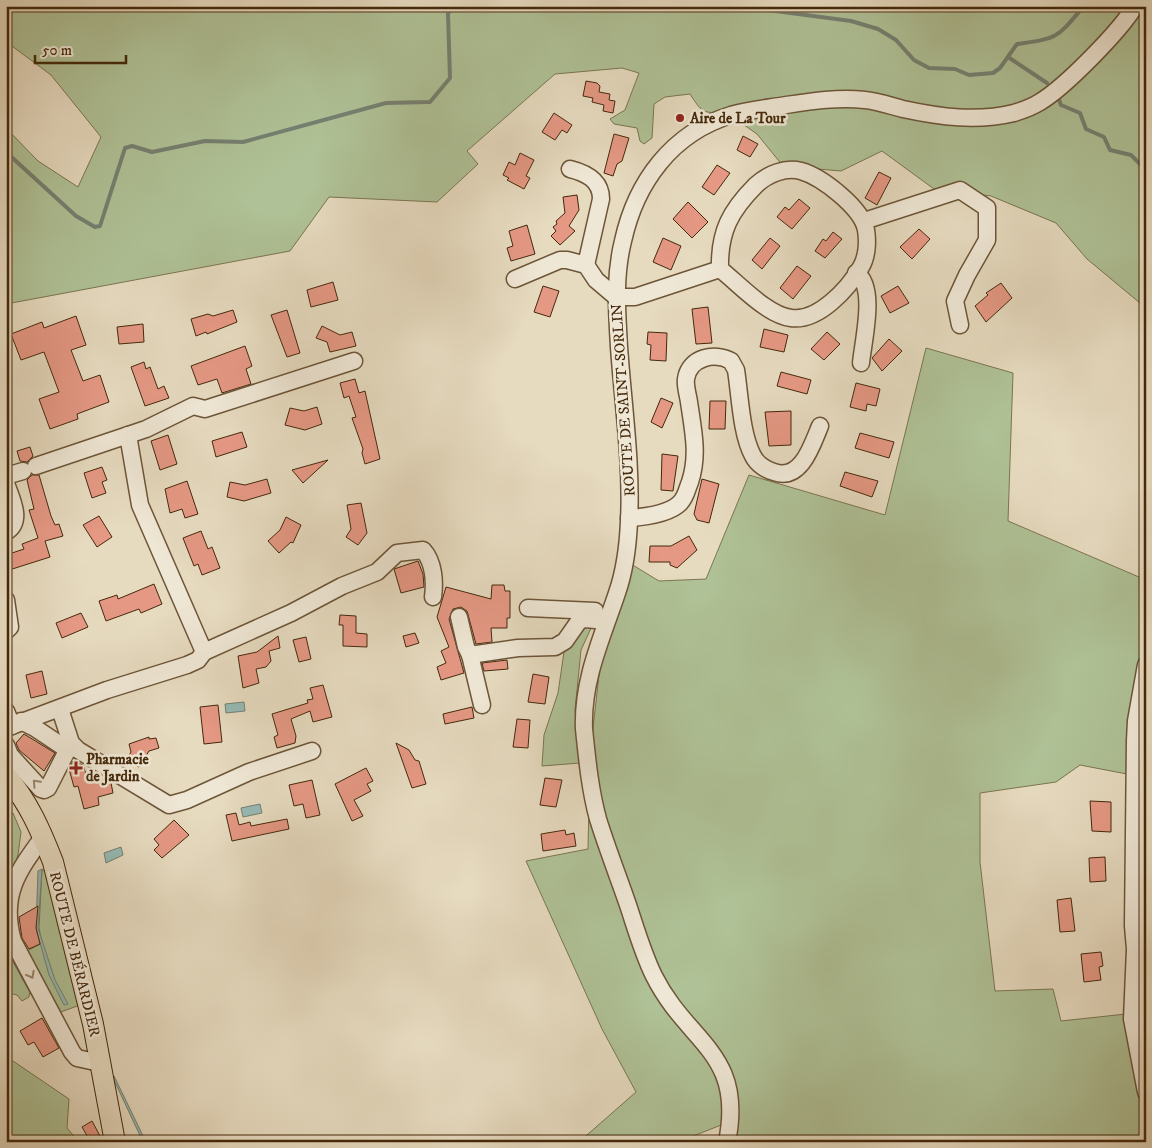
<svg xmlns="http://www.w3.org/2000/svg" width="1152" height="1148" viewBox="0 0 1152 1148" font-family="'IM FELL DW Pica',serif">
<rect width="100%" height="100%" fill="#e6dabf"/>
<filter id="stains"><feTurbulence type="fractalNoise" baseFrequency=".004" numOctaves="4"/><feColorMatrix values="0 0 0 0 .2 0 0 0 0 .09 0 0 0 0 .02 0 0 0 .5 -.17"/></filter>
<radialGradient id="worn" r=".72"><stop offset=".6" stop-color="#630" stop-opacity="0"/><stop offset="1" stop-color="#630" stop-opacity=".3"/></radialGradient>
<g fill="#afc196" stroke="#7a7550">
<path d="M6 6H1146V308L1087 259 1056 223 991 196 934 189 882 151 841 171 783 166 757 134 724 111C703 115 701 111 690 94L665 97 654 104 652 138 644 144 640 141 637 128 614 124 610 119 625 110 639 73 622 68 555 74 467 151 478 164 437 202 329 197 290 251 6 304V128L38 161 78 187 101 137 51 75 12 46 6 50Z"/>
<polygon points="926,348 1013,373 1008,521 1146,580 1146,628 1127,774 1080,765 1056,782 980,793 980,862 995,991 1053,989 1061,1021 1126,1014 1128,1043 1146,1131 1146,1142 735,1142 739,1118 678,1142 579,1142 636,1092 602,1029 526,861 588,849 590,755 602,648 631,564 659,581 706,579 749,475 885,515"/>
<polygon points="592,626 581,650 575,710 580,763 542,766 544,735 558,693 564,652 577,630"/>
<polygon points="6,812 13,813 21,832 18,855 6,891"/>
<polygon points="42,869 48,874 80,1005 58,1013 27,951 42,943 39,928"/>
<polygon points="14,957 30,990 29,997 22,1001 17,995 6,992 6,963"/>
<polygon points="10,1059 69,1099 67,1128 79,1142 6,1142 6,1061"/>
</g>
<g fill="#96bab5" stroke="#768071">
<polygon points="244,702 245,711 226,713 225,704"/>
<polygon points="260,804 262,813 243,817 241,808"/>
<polygon points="121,847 123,855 106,863 104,853"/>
<polygon points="42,869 38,928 55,980 68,1004 64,1005 49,975 36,928 38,871"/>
<polygon points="114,1076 146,1142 143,1142 114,1080"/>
</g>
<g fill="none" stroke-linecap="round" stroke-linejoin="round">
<g stroke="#768071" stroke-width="4">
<path d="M738 6 851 21 878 29 896 40 914 60 929 68 955 69 969 75 993 73 1000 68 1017 44C1059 38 1056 39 1084 6"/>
<polyline points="1008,57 1047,83"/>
<polyline points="1058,97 1061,105 1080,113 1086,129 1104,137 1110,150 1131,155 1146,170"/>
<polyline points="6,152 76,216 95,227 100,226 125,148 132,146 152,152 205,141 243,142 386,103 430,102 450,78 448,14 452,6"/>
<polyline points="12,957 32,993"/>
</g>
</g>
<g fill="#e59884" stroke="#45290b">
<polygon points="586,81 597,83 600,86 599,92 610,94 609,100 615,101 613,113 603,111 604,105 592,102 593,98 583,96"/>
<polygon points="554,113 572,125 567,133 562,130 555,140 542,132"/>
<polygon points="614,134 629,138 622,161 617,164 613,176 604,173"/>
<polygon points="743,136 758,144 750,157 737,150"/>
<polygon points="520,153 534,160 526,176 530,178 524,189 507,180 509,178 503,175 509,162 515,165"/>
<polygon points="717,165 730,173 714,195 702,187"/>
<polygon points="879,172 891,178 877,205 865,198"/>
<polygon points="577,195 579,210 569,226 575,231 560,245 551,236 556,231 553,227 557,224 556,221 565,213 563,197"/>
<polygon points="799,199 810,208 792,229 777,217 785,207 789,210"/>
<polygon points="688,202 708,222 692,238 673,219"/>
<polygon points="527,225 535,254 511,261 507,248 513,246 509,231"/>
<polygon points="919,229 930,239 912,259 900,247"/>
<polygon points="833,232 842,239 825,258 815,251 823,239 826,241"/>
<polygon points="663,238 681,246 671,270 653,262"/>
<polygon points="770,238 780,246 762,269 752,260"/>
<polygon points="797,266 811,276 793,299 780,288"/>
<polygon points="333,282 338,300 311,307 307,290"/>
<polygon points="1001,283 1012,298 986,322 975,306 988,295 986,293"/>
<polygon points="543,286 559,291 550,317 534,312"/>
<polygon points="898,286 909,303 890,313 881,296"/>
<polygon points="708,307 712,343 696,344 692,309"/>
<polygon points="233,310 237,322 207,334 206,332 196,336 191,319 208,314 213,316"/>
<polygon points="287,310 300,353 287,357 271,315"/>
<polygon points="76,316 86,345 71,350 83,381 100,375 109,402 77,414 78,419 50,429 39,399 59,392 44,352 21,360 11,334 42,322 44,328"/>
<polygon points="143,324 144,342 119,344 117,327"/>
<polygon points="322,326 340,335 352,332 356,346 330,352 327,342 316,338"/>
<polygon points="764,329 788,335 784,352 760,347"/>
<polygon points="648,332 667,333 666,361 650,360 651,345 647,344"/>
<polygon points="827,332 840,344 824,360 811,349"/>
<polygon points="889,339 902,351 882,371 872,358"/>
<polygon points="245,346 252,366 246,369 251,384 222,393 217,379 198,385 191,366"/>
<polygon points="144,362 146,369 150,367 158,389 164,386 169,398 145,406 131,367"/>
<polygon points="781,372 811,380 807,394 777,386"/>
<polygon points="355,379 359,393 365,391 380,459 365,464 362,453 363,449 352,418 356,417 349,396 344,398 340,383"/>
<polygon points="856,383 880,389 876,406 867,404 866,411 850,407"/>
<polygon points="661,398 673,403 662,428 651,422"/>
<polygon points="710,401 726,401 725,429 709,429"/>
<polygon points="317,407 322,424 305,430 285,425 290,408 304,411"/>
<polygon points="791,411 791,445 769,446 765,412"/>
<polygon points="242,432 247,447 216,457 212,441"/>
<polygon points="860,433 894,442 889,458 855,448"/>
<polygon points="168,435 177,464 160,470 151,441"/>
<polygon points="30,447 33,456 27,462 20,461 17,451"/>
<polygon points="662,454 678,456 673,491 661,490"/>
<polygon points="328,460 303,483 292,470"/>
<polygon points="102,467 107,480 102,482 106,493 92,498 84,473"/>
<polygon points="845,472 878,481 872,497 840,486"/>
<polygon points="32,475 39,475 51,516 55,525 59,524 63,536 45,541 50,557 6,571 6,555 24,549 22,544 38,538 29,510 34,509 27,480"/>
<polygon points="267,479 271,493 244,501 227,497 230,482 245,485"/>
<polygon points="702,479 719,484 709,523 697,520 694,514"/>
<polygon points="187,481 198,514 185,518 182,509 170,513 165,489"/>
<polygon points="361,503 367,533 358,545 346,537 351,529 347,505"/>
<polygon points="99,516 112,537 97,547 83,525"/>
<polygon points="286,517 301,525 293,543 291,542 279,553 268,541 280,530"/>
<polygon points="201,531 208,549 212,547 220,568 202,575 198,564 194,566 183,538"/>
<polygon points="689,536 697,550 677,568 670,565 670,562 649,562 650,546 671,546"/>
<polygon points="418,561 423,574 424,587 401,593 394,569"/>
<polygon points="154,584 162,604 141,613 139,609 106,621 99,601 117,595 118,599"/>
<polygon points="492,585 504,585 505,591 510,591 510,618 507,618 507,628 491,628 492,642 476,644 467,611 461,607 453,609 449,619 464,673 441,680 437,667 446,663 441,651 449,647 437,617 446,587 491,599"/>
<polygon points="81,613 88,627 62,638 56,623"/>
<polygon points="340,615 356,616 356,633 367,634 367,647 343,646 343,625 339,625"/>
<polygon points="415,633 419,643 406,647 403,636"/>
<polygon points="278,636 280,648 269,651 271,661 266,667 256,669 259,683 243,688 238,656 257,652"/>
<polygon points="306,637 311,659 299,662 293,640"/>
<polygon points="507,660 508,669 484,671 482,663"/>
<polygon points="42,671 47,694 31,698 26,675"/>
<polygon points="533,674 549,677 545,704 528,702"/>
<polygon points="323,685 332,717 313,722 310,711 291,719 296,736 295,743 277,748 274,737 278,735 272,714 308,703 307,700 313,699 310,688"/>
<polygon points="218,705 222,742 204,744 200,707"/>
<polygon points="472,707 474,718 445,724 443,714"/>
<polygon points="517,719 530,720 528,748 513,747"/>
<polygon points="24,734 55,753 44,771 19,750 16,743"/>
<polygon points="149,737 149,739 156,738 159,748 149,751 139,767 126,760 131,752 129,744"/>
<polygon points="396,743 409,750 415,760 419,761 426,784 412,788"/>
<polygon points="73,761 83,765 86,774 91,774 93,779 111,783 113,793 98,797 99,805 84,809 78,786 74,787 69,769"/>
<polygon points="366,768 373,781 367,784 371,791 354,800 363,816 352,821 335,784"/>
<polygon points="545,778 562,780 556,807 540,805"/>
<polygon points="312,780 320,815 306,818 303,804 294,806 289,785"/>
<polygon points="1090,801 1111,802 1111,832 1092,831"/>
<polygon points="236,813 239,825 250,822 251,826 287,819 289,829 232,841 226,815"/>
<polygon points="174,820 189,835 162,858 154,850 159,845 154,839"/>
<polygon points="565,830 566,835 574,833 576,846 543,851 541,834"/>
<polygon points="1105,857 1106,881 1090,882 1089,858"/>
<polygon points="1071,898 1075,931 1060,932 1057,900"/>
<polygon points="38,906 36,928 40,944 29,949 22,938 19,917"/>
<polygon points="1101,952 1103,966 1099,967 1101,980 1084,982 1081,954"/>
<polygon points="42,1018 59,1048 43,1057 34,1042 28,1045 20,1031"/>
<polygon points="92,1121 100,1136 90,1141 82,1127"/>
</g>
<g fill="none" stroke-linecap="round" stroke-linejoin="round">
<g stroke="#6d5538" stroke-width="19">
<g id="minor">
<path d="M570 169C586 173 601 180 601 199L586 265"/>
<polyline points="864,221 960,190 987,208 987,240 967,275 955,301 960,325"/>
<path d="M856 273C877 286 863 341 861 363"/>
<path d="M515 279 560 260H567L586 265 596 280 616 297H635L720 269C739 284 767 315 791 318 818 322 848 289 861 267 867 257 868 242 866 230 862 208 822 177 801 171 785 167 768 174 756 185 730 211 719 232 720 269"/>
<polyline points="36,466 146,429 193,406 205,409 354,361"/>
<polyline points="6,476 23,471"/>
<path d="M6 483C11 499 24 521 6 532"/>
<path d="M629 518C644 517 669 514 680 503 686 497 687 489 690 482 699 455 693 430 689 402 688 395 685 386 686 379 689 357 715 352 731 361L736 370C740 395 741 434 753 456 757 464 766 470 774 472 801 482 812 445 820 426"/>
<polyline points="6,600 10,627 6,631"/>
<polyline points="528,608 595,611"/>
<polyline points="459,617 466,647 470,655 518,648 555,647 565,641 579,621 585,619 606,621"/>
<path d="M204 652 291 613 342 586 377 572 397 553 423 550C434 562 435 582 433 597"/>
<polyline points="470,655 482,705"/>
<polyline points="1146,665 1136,721 1135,741 1133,926 1135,949 1132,1019 1146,1092"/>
<polyline points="60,709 71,743 78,750 169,805 187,800 249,772 312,751"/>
<polyline points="6,711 12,726"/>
<polyline points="21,721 35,728 62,746 71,743"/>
<polyline points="6,728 107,690 187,665 198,660 204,652 140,505 128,435"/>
<polyline points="6,745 10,755 41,789 44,790 48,788 71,743"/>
<path d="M43 837C18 871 0 895 13 941L72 1052 77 1058 100 1063"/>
<path d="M727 1142C745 1052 688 1044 654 976 643 954 636 929 628 905 618 876 607 848 598 819 590 790 587 758 584 729 582 680 602 638 617 593 625 570 628 545 629 521 632 465 623 404 619 347 617 311 614 277 623 241 636 182 672 133 731 115 749 110 768 108 786 105 812 101 839 97 865 100 877 101 891 106 903 109 940 117 977 122 1014 113 1024 110 1032 107 1040 102 1065 87 1120 31 1135 6"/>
</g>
</g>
<g stroke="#45290b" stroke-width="22">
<path id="major" d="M6 776C28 801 41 831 53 862L93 1024 115 1142"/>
</g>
<use href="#minor" stroke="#efe7d5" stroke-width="16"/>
<use href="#major" stroke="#e6dabf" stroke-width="20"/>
</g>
<defs><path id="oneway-chevron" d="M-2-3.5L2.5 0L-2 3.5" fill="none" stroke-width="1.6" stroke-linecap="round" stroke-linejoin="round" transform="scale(1.25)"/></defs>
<g stroke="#9a8870">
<use href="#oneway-chevron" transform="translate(36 783) rotate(-133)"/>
<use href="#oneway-chevron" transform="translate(31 975) rotate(62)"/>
</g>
<g fill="#8f2418" stroke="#efe7d5" stroke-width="2">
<circle cx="680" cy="118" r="5"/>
<path d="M73.5 760.5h5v5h5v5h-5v5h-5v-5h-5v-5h5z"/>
</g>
<g text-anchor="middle" stroke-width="5" stroke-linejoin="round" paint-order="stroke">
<g font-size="15" font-weight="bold" fill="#45290b" stroke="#efe7d5" text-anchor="start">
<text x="690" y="123">Aire de La Tour</text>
<text x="86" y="764">Pharmacie<tspan x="86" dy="17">de Jardin</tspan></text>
</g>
<g font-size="15" fill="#45290b" stroke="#efe7d5">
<text transform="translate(623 400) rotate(-94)" y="5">ROUTE DE SAINT-SORLIN</text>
<text transform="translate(75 954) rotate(76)" y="5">ROUTE DE BÉRARDIER</text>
</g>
</g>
<rect width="1152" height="1148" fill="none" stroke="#e6dabf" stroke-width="25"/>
<rect x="8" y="8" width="1137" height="1133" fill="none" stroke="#45290b" stroke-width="2.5"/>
<rect x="12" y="12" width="1127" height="1123" fill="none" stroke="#45290b"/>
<path d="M35 55v8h91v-8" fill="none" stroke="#45290b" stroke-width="2.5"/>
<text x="42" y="55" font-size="15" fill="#45290b" stroke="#efe7d5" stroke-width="4" paint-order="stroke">50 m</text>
<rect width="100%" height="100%" filter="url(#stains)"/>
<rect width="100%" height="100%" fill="url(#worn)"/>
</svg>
